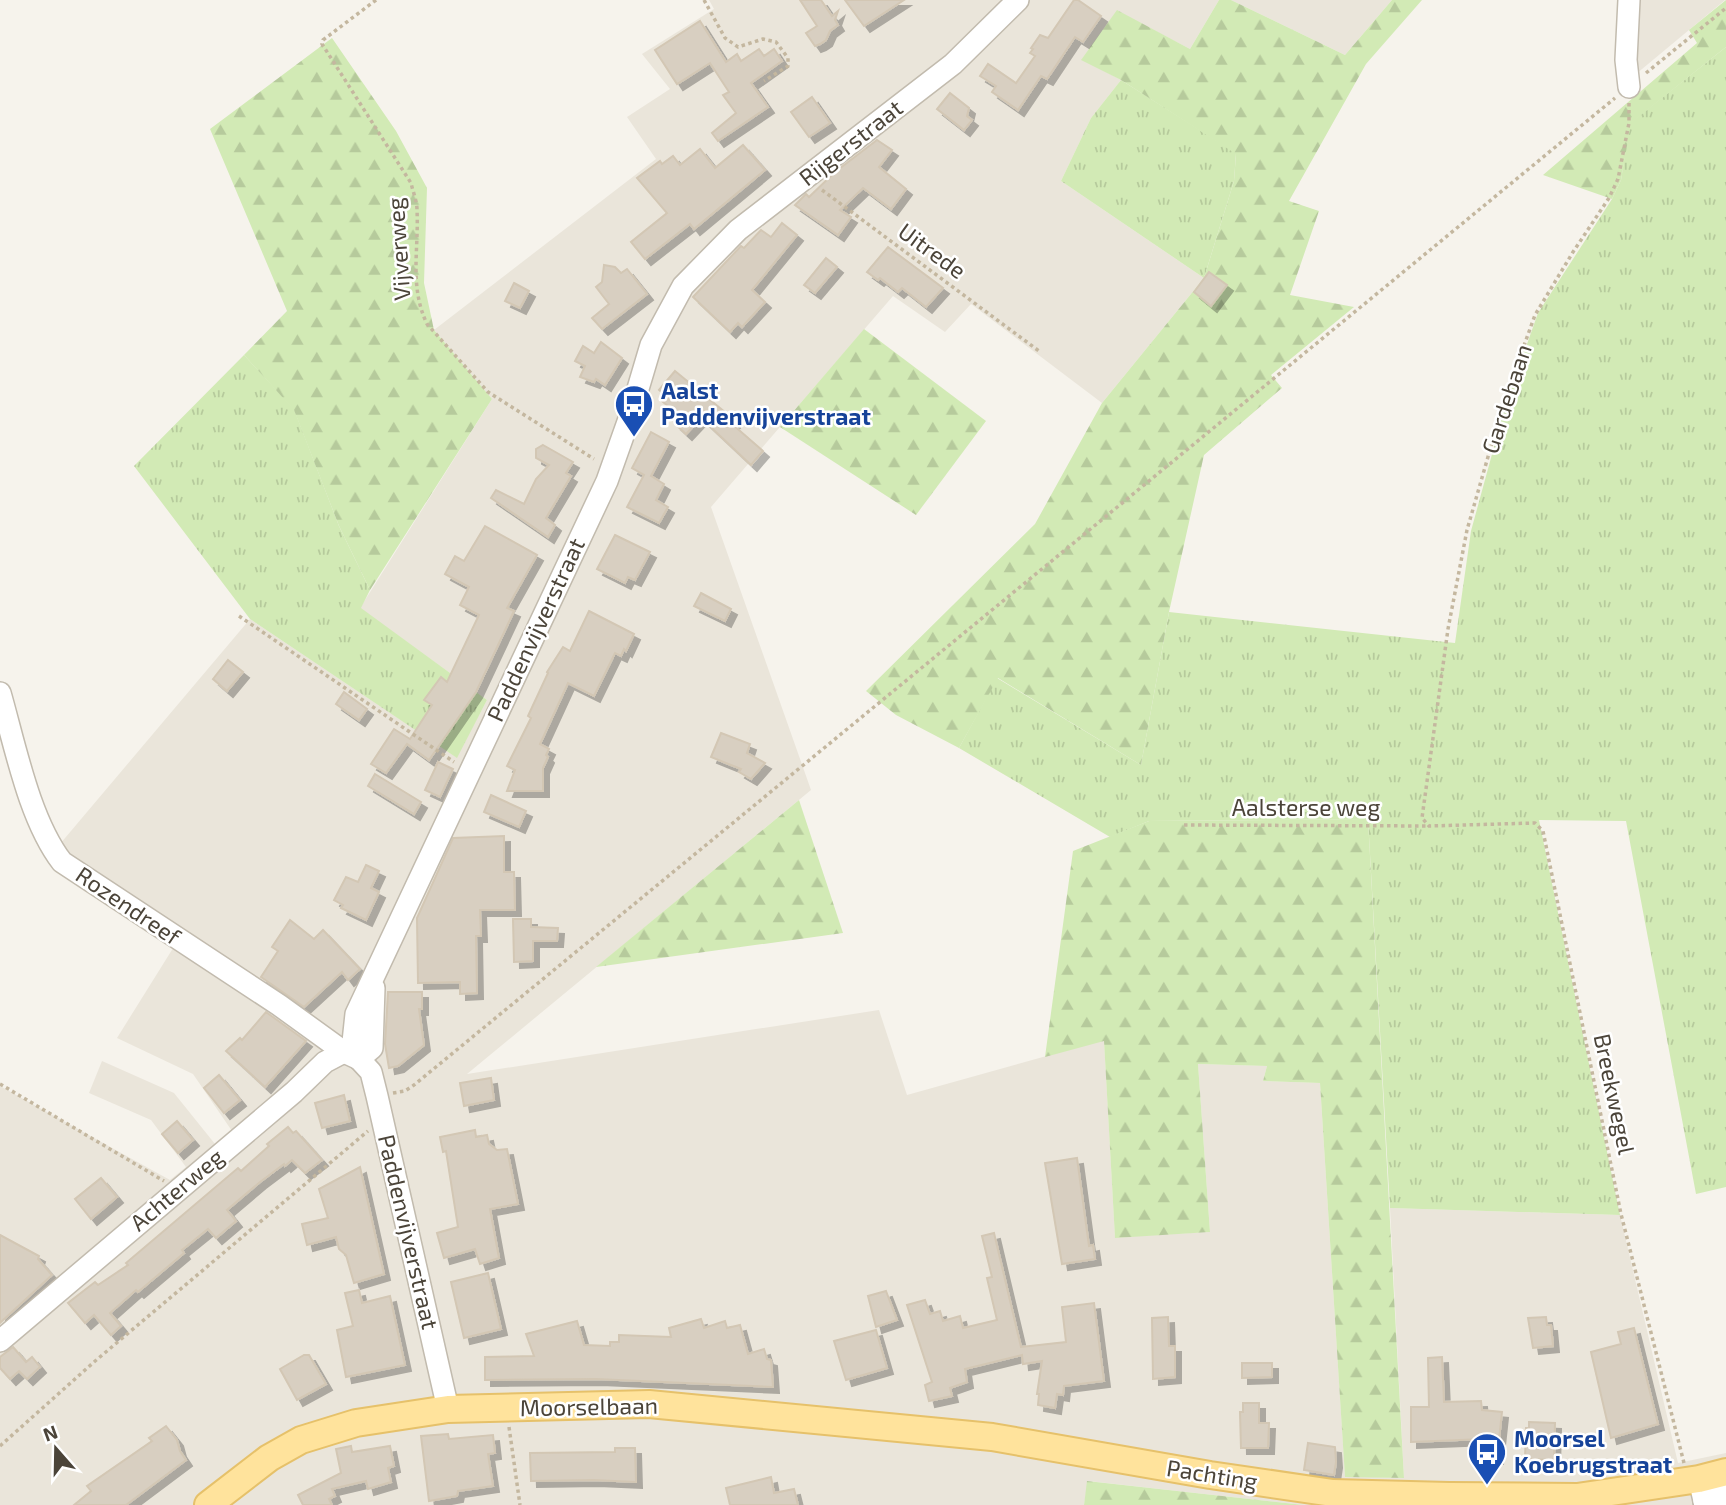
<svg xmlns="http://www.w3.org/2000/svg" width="1726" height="1505" viewBox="0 0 1726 1505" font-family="'Exo 2',sans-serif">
<defs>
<pattern id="grass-tufts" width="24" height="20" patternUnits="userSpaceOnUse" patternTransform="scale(1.75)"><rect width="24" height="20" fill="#d2eab5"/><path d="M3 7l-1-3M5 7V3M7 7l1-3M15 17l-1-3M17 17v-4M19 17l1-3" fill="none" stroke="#b6ca9c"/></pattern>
<pattern id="forest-firs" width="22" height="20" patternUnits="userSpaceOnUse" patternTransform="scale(1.75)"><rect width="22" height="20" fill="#d2eab5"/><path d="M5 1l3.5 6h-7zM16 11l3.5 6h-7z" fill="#b6ca9c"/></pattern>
<filter id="shadow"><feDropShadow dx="6" dy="6" stdDeviation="0" flood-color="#0004"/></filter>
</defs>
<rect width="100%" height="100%" fill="#f6f3ec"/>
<g fill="#eae5da">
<polygon points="709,0 1219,0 1190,49 1117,11 1082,59 1121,80 1091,118 1061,181 1204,278 1102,403 971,304 945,332 893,296 711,507 811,790 467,1074 879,1010 907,1095 1104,1040 1115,1237 1210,1232 1198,1064 1267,1066 1263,1081 1320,1083 1345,1476 1404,1478 1390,1208 1620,1215 1678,1463 1726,1453 1726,1505 1304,1505 1088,1481 1084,1505 0,1505 0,1086 170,1180 186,1167 151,1120 89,1093 102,1061 174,1093 215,1144 232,1131 193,1074 117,1038 175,945 58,868 60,844 250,619 456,757 487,700 360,608 492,399 434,330 656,159 627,117 670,89 642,54 714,9"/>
<polygon points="1231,0 1392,0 1345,55"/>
<polygon points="1623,0 1725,0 1618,89"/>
</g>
<g fill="url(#grass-tufts)">
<polygon points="1726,47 1726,1187 1696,1194 1626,821 1539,820 1620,1215 1390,1208 1368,819 1149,821 1110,837 959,748 997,678 1141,765 1169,612 1455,643 1471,531 1506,403 1538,313 1612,199 1621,180 1630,123"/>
<polygon points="1121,80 1236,153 1234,181 1204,278 1061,181 1091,118"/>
<polygon points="244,355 294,409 339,526 370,590 361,608 487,700 457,758 250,619 134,466"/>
</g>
<g fill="url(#forest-firs)">
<polygon points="1219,0 1231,0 1345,55 1392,0 1422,0 1366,64 1289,201 1319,211 1290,295 1354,307 1271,375 1282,388 1204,455 1169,612 1141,765 998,678 959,748 896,715 866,691 1035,524 1102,403 1204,278 1234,181 1236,154 1121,80 1081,60 1117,10 1190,49"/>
<polygon points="1726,0 1726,47 1631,123 1621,180 1612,199 1543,175 1697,43 1689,30"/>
<polygon points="332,38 396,131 427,188 424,283 434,330 492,399 370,590 339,526 294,410 244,355 287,311 210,129"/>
<polygon points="864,329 986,421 916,515 780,427"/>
<polygon points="799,800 843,933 596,967"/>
<polygon points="1368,819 1404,1478 1345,1477 1320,1083 1263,1081 1267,1066 1198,1064 1210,1232 1115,1238 1104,1041 1045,1057 1073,851 1149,821"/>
<polygon points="1087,1481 1304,1505 1084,1505"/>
</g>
<g fill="#d8cfc1" stroke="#d3c7b4" stroke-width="2" filter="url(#shadow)">
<polygon points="800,0 821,0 832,16 838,11 835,20 838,25 830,31 826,40 820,44 815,46 806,33 817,26"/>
<polygon points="845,0 904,0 864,26"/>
<polygon points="1074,0 1078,0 1101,16 1083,42 1075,37 1047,79 1041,76 1018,110 992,92 996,86 980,76 988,64 1016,83 1035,56 1030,53 1033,49 1031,48 1040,35 1048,38"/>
<polygon points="700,21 726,62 737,54 741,61 759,49 764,56 774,49 782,61 751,83 768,107 718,141 712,133 736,113 723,95 729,92 710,63 677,84 655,50"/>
<polygon points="950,93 969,108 967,116 972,120 964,130 937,109"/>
<polygon points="812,97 830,123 809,137 791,112"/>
<polygon points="877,140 892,150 879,167 906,189 891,209 863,188 840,210 851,217 838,235 795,205 806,194 809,197 835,172"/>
<polygon points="743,145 765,170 694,229 690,224 645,259 631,242 667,213 637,178 660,161 662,164 673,156 680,165 700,149 715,168"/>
<polygon points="782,223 797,235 752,290 765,302 742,327 738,323 730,332 693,297 741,246 744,248 761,230 771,237"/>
<polygon points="888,247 943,288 926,307 902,288 898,292 880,278 878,280 867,272"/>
<polygon points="826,258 837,267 815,293 804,285"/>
<polygon points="604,265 615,267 621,273 627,269 647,294 602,329 592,318 609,304 596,287 602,282"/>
<polygon points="1209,272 1227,285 1211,306 1194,292"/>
<polygon points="514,283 529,291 520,308 505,301"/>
<polygon points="601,342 622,358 605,385 596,379 594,382 580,377 585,366 575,361 583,346 594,353"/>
<polygon points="675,371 726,413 734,422 732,424 763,451 751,465 701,418 686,434 675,424 681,417 662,401 666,396 659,390"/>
<polygon points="651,432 669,442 651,476 664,484 656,500 668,507 659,523 627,507 644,475 632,468"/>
<polygon points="543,445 573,462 566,473 571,476 546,518 555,525 548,537 491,498 496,490 524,504 536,479 549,465 536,458 536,449"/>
<polygon points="485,526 537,555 507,608 514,611 476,692 454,724 429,760 407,744 386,773 371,764 394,729 410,739 432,705 424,700 441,677 447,682 479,615 460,605 469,587 445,574 455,556 464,561"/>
<polygon points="615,535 650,552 635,580 628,577 625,583 597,569"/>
<polygon points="701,593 731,609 725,621 694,606"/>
<polygon points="589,611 634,634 626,651 624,649 621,656 615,653 594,696 568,683 540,744 549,749 546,755 548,757 543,768 543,791 507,791 515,770 507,766 531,718 528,716 548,673 547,672 563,647 570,651"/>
<polygon points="228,660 243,672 227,691 213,679"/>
<polygon points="344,692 367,709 359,720 336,704"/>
<polygon points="721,733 750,744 747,753 765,763 751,779 739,772 741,769 711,757"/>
<polygon points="438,762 453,769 440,797 425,790"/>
<polygon points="375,774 421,802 414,814 368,786"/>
<polygon points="491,795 526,811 519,827 484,812"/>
<polygon points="504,836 504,872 514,872 515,910 480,910 481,936 476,936 477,993 460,994 460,982 418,983 417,918 453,838"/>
<polygon points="366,865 379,871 371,888 379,892 366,920 341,908 343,905 334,900 346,877 358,882"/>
<polygon points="513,919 531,919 531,927 558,928 557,941 533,941 533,961 514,962"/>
<polygon points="290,920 314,939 323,930 360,969 348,980 342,972 304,1007 261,977 278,951 272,947"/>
<polygon points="388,992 422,992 422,1009 419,1009 424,1045 398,1066 389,1068 385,1044"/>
<polygon points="266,1012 306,1041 265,1087 226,1051 240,1038 242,1040"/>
<polygon points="219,1075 240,1100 224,1113 204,1088"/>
<polygon points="491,1078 494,1100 464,1106 460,1083"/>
<polygon points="344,1095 350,1121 322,1128 315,1103"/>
<polygon points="177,1121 193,1140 178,1153 162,1134"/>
<polygon points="288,1127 293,1133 296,1131 322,1160 305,1173 292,1160 285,1166 284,1164 260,1182 227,1210 236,1221 216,1238 208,1229 182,1250 184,1253 138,1292 136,1290 110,1313 121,1326 111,1335 94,1315 85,1323 68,1303 95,1282 98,1285 128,1265 126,1263 238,1168 241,1171 269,1146 267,1144"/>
<polygon points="475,1130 476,1137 487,1135 489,1144 497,1150 507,1149 518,1204 490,1209 499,1258 480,1264 475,1249 444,1258 437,1233 458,1227 446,1151 443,1152 440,1137"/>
<polygon points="1077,1158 1089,1246 1093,1245 1095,1259 1062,1264 1045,1163"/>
<polygon points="360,1167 384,1274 354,1283 346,1255 339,1249 336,1237 307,1245 302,1224 328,1218 319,1189"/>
<polygon points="101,1178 117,1197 91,1219 75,1199"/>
<polygon points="994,1233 1021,1347 1066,1342 1062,1307 1094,1303 1104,1381 1064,1386 1063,1395 1057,1394 1055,1408 1038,1405 1039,1394 1037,1394 1042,1361 1023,1364 1022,1355 965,1369 967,1382 950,1388 952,1396 929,1401 925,1385 932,1382 907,1305 925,1300 930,1314 940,1311 943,1321 960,1316 963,1328 997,1320 987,1278 992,1277 982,1236"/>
<polygon points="0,1235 39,1256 38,1259 52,1275 0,1323"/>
<polygon points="488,1273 501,1329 464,1338 451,1282"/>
<polygon points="359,1290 362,1303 390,1296 405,1365 346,1377 337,1330 353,1326 345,1293"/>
<polygon points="886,1291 897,1320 876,1327 868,1296"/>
<polygon points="1168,1317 1169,1346 1175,1346 1175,1377 1153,1379 1152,1318"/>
<polygon points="1546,1317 1547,1325 1551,1325 1553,1346 1533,1348 1528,1318"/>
<polygon points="701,1319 704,1328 725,1321 727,1328 740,1325 748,1354 764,1349 767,1359 771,1360 773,1387 596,1379 485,1380 485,1357 534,1356 526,1334 577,1321 584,1345 610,1346 610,1342 619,1342 619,1335 671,1337 669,1328"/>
<polygon points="1634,1328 1658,1424 1611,1438 1591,1352 1621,1344 1618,1332"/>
<polygon points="876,1330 887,1368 846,1380 834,1341"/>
<polygon points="13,1347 26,1362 32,1357 40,1367 27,1379 19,1371 10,1379 0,1368 0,1357"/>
<polygon points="304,1355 309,1355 326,1384 297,1400 280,1369"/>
<polygon points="1442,1357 1444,1402 1481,1401 1482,1410 1502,1412 1497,1458 1481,1457 1483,1439 1411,1442 1411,1407 1429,1407 1428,1358"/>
<polygon points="1242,1363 1272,1363 1272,1377 1242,1378"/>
<polygon points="1243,1403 1259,1403 1259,1423 1269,1423 1268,1448 1241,1448 1240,1412 1243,1412"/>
<polygon points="1529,1422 1555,1423 1554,1460 1525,1459 1526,1428 1529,1428"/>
<polygon points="166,1426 177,1440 180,1451 186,1460 126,1505 74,1505 91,1491 87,1486 152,1441 149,1438"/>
<polygon points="448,1434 449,1439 493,1435 495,1453 488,1454 493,1486 458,1491 457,1496 429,1501 421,1436"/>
<polygon points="1308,1443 1335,1447 1336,1462 1334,1475 1304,1470"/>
<polygon points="351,1446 352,1452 390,1446 394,1466 388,1468 391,1482 368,1489 366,1481 332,1489 335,1496 329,1499 332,1505 303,1505 298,1495 341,1473 336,1449"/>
<polygon points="615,1448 635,1448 636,1482 593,1480 531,1481 530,1453 615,1452"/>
<polygon points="771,1477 774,1493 794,1489 798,1505 730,1505 726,1488"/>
</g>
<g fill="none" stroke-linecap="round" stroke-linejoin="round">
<g stroke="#c2bbae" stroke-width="24">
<g id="minor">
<polyline points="1629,0 1626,60 1629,87"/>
<path d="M0 693C15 745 29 819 62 862L279 1005 344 1052 359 1059"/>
<polyline points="359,1059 372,1048 374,988"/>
<polyline points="0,1341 294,1092 325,1062 344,1052"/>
<polyline points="448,1409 377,1096 371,1072 359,1059 353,1042 356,1014 607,481 629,419 651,345 683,286 738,230 953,64 1018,0"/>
<polyline points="1699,1479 1705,1505"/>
<polyline points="1704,1501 1726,1494"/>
</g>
</g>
<g stroke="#e6c16a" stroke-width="30">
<polyline id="major" points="208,1505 269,1458 301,1440 356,1423 448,1409 649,1404 992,1437 1210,1475 1333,1493 1449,1496 1577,1497 1699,1479 1726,1472"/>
</g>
<g stroke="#c4b79f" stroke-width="3.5" stroke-dasharray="3.5 3.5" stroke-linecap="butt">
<path d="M376 0 323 40 322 44 411 183C413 192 417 201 417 210 419 250 409 286 427 324L488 392 594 459"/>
<polyline points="704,0 725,38 738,47 763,39 776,42 788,58 788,66 764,81"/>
<polyline points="1646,73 1726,8"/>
<polyline points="1629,103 1629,123 1618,179 1609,198 1573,252 1535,315 1504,401 1467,530 1448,629 1422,818 1429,826 1535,823 1543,831 1621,1214 1684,1463"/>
<polyline points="822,190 1039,351"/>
<polyline points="239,616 454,762"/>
<polyline points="1184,825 1429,826"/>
<polyline points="0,1084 164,1181"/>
<polyline points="393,1093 405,1091 414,1085 1615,98"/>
<polyline points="509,1427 520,1505"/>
<polyline points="0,1446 94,1362 368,1131"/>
</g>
<use href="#minor" stroke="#fff" stroke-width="21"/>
<use href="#major" stroke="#ffe39c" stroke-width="26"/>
</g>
<defs>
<g id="bus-pin" transform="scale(2.0125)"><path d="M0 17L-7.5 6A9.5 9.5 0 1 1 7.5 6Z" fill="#1a4fb4" stroke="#fff"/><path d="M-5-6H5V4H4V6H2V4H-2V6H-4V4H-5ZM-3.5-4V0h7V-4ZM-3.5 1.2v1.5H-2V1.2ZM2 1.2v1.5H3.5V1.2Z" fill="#fff"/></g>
</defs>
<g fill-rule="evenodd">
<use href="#bus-pin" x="634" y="404"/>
<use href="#bus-pin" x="1487" y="1452"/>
</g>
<g text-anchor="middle" stroke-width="5" stroke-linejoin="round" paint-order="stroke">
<g font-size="23" fill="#4b4439" stroke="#fff">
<text transform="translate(851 143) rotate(-38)" y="8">Rijgerstraat</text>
<text transform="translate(399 249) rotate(-94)" y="8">Vijverweg</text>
<text transform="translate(932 251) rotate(36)" y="8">Uitrede</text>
<text transform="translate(1507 399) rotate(-72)" y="8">Gardebaan</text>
<text transform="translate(536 630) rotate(-65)" y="8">Paddenvijverstraat</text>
<text x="1306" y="816">Aalsterse weg</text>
<text transform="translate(128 906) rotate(34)" y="8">Rozendreef</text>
<text transform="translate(1614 1094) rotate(78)" y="8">Breekwegel</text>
<text transform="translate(177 1190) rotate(-40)" y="8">Achterweg</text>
<text transform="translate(408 1232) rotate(77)" y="8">Paddenvijverstraat</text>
<text transform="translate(589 1407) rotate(-1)" y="8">Moorselbaan</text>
<text transform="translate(1212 1475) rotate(9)" y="8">Pachting</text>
</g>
<g font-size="23" font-weight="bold" fill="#164399" stroke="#fff" text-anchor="start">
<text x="661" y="399">Aalst<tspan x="661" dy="26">Paddenvijverstraat</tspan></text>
<text x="1514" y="1447">Moorsel<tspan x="1514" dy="26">Koebrugstraat</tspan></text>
</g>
</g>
<g transform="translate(56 1449) rotate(340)" stroke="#ffffff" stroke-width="5" paint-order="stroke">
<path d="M0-5L12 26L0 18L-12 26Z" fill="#4b4439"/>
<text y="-10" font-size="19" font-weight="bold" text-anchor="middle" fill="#4b4439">N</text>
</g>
</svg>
